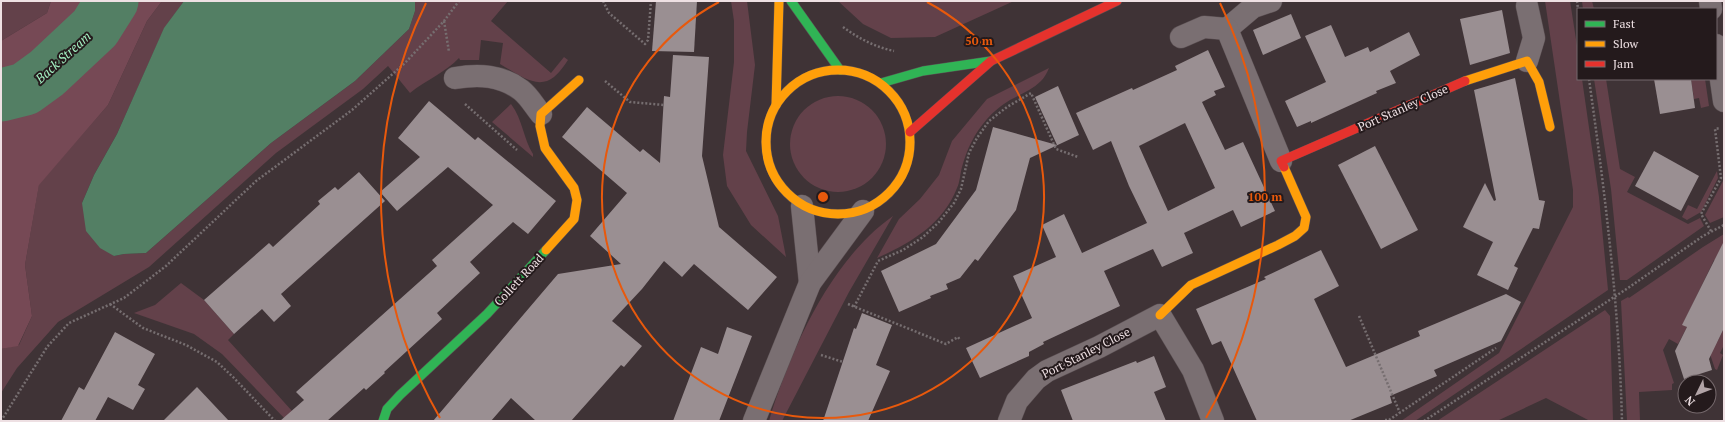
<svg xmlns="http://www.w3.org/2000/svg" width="1725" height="422" viewBox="0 0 1725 422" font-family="'PT Serif',serif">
<rect width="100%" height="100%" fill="#3f3336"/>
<g fill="#63414a">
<polygon points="1,1 51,1 47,13 1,41"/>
<path d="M162 1H184L164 29 117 134 94 175 82 203 114 256 124 254 146 253 271 143 355 81 409 29 415 11V1H508L491 21 551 73 564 57 568 60C564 66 559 73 554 77 537 91 516 73 500 64L503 43 481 40 479 60H460L459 58C446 72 426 80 410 93L388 66 363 89 276 153 149 267 58 322 17 368 1 393V349L19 345 32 316 25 265 39 184 108 105 147 21Z"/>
<polygon points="731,1 747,1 755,65 747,132 746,151 778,216 786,257 751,225 727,186 723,155 734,62 734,21"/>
<polygon points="838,1 1014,1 935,37 891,38 863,24"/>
<polygon points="1545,1 1570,1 1578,52 1578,79 1582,79 1599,197 1608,290 1415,421 1401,421 1499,353 1573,207 1573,190"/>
<polygon points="1582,1 1592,1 1594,9 1583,9"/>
<path d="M1049 68C1047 73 1044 78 1041 81 1032 90 1021 94 1010 100 1002 105 993 112 987 119 974 134 967 149 962 167 960 174 960 182 957 188 943 224 911 243 877 258L899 219 920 199 939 175 952 141 987 99Z"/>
<polygon points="1594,79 1606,79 1620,169 1635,177 1627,192 1688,224 1700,218 1704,226 1627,280 1620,280 1611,189"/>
<polygon points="1691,79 1705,79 1709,106 1701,108 1699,98 1694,99"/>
<circle cx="838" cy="144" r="48"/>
<path d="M511 104C523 120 523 138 533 154V157L492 122Z"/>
<polygon points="1717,171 1718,178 1701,212 1687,220 1682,217 1688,205 1697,209"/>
<polygon points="1724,179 1724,217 1710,223 1705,215"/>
<path d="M893 216 849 292 782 421H769C788 357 821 283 869 236 877 228 885 222 893 216Z"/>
<polygon points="1724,234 1724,264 1714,260 1683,324 1687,327 1678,344 1669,339 1663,350 1674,383 1672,384 1672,390 1639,392 1640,421 1627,421 1621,301 1628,297 1629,298 1703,247"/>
<polygon points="181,283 204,300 234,334 228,340 301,421 287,421 222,354 194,334 134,313 155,305"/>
<polygon points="1605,310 1610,316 1613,421 1590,421 1546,398 1497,421 1437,421"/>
<polygon points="1724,328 1724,345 1720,353 1723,355 1717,370 1715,369 1710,354 1713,340 1717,342"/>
</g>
<polygon fill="#764955" points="51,1 162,1 147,21 108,105 39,185 25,265 32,316 18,346 1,349 1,41 47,13"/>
<polygon fill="#537f64" points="184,1 415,1 415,11 409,29 355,81 271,143 146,253 124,254 114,256 100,248 86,231 82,203 94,175 117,134 164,28"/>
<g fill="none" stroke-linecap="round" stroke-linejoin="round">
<polyline stroke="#537f64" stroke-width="53" points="1,95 25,89 47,73 95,28 112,1"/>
</g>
<g fill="#9a8f92" fill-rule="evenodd">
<polygon points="656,1 697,1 694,52 652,51"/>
<polygon points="1502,10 1510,53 1470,65 1460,19"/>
<polygon points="1291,14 1301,38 1263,55 1253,30"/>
<polygon points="1331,25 1345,57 1368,47 1370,52 1409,32 1420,55 1390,71 1396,83 1376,91 1377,93 1311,123 1311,121 1297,127 1285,101 1326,82 1305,36"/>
<path d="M1208 50 1225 87 1214 91 1216 95 1202 102 1225 150 1243 142 1275 211 1241 227 1233 210 1184 233 1193 253 1162 267 1153 249 1104 271 1120 306 1043 342 1044 344 1029 352V356L980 378 966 348 1032 318 1013 276 1056 257 1042 225 1064 214 1082 253 1147 223 1129 186 1111 141 1093 150 1076 113 1132 88 1133 90 1177 70 1175 66ZM1185 123 1215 188 1168 211 1139 146Z"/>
<polygon points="673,55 709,57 702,156 719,227 777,277 748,310 694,264 682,277 664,261 642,289 612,321 642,346 624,367 621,365 571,421 536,421 511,398 491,421 433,421 558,274 621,264 590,236 627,193 562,137 587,107 640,152 643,149 660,163 664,96 670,97"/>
<polygon points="1515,78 1539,200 1545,201 1539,229 1533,228 1514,266 1518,268 1508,290 1477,275 1493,242 1463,227 1485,183 1494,201 1496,200 1474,90"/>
<polygon points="1654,79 1691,79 1695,108 1660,114"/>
<polygon points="1058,86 1079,135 1030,158 1016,210 978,261 975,259 960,278 946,284 948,289 930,296 931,298 899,312 881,271 936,244 976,190 993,127 1057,145 1035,97"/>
<polygon points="429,101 475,140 478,137 556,201 528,234 513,222 470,262 480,273 437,313 442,319 384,372 385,373 366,390 364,388 327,421 280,421 304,400 296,392 437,266 432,260 493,205 448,167 397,211 380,192 420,157 398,138"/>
<polygon points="1375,146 1418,230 1381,249 1338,165"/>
<polygon points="1654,151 1699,176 1681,211 1635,186"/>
<polygon points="359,172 385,201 281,294 291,306 274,322 262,309 234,334 204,300 269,243 273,247 320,204 318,201 335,187 338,190"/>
<polygon points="1724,241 1724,328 1709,359 1712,370 1684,379 1675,351 1687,327 1682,325"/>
<polygon points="1321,250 1339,286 1314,299 1346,367 1420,336 1418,331 1506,294 1521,302 1501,341 1434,370 1437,376 1390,396 1392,403 1348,421 1257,421 1221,341 1212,345 1196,309 1266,279 1264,277"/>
<polygon points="862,313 892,325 876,365 890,371 868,421 823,421 854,328 856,329"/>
<polygon points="727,327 752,336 719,421 673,421 701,347 718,354"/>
<polygon points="115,332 155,354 138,385 145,389 133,410 108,397 95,421 61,421 79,387 84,390"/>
<polygon points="1154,356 1166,387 1154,392 1166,421 1073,421 1061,390 1136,361 1137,363"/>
<polygon points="197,387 229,421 163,421"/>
</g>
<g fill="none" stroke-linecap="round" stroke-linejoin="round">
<g stroke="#5a4f52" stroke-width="23">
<g id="street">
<polyline points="1710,1 1711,9"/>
<polyline points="1527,6 1534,38 1527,61"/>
<polyline points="1227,29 1253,7 1271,1"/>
<polyline points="1181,37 1204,27 1227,29 1281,161"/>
<polyline points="1716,45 1724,101"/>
<path d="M455 78C479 74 501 75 521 90 529 96 535 107 541 114"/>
<polyline points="802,206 810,283"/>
<polyline points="754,421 810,283 863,211"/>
<polyline points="1009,421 1017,401 1036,379 1047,371 1099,347 1160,315 1193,370 1213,421"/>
</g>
</g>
<g stroke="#5a4f52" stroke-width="10">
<g id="fast">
<polyline points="791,1 840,70"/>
<polyline points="881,83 923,71 991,61"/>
<polyline points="383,421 387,409 400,395 487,314 546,250"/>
</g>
</g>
<g stroke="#5a4f52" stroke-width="10">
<g id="slow">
<circle cx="838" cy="142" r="72"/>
<polyline points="1465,81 1527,61 1539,82 1550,127"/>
<polyline points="776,105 779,1"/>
<polyline points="546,250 574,219 577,200 574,188 545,148 540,126 541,114 579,80"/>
<polyline points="1160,315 1191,285 1278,245 1295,236 1304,228 1306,217 1284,167"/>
</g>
</g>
<g stroke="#5a4f52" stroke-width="10">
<g id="jam">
<polyline points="910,132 991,61 1117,1"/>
<polyline points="1284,167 1281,161 1465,81"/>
</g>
</g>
<g stroke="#766e70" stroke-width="2.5" stroke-dasharray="2 2" stroke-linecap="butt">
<polyline points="603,1 609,13 645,44 648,40 651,1"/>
<polyline points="1577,1 1578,9"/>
<polyline points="444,21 449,52"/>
<path d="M843 27C858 38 875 47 894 51"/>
<path d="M1589 79C1605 193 1619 306 1622 421"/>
<polyline points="605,81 630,102 664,105"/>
<polyline points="465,104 517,150"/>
<polyline points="1711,231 1701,214 1721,178 1715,129 1720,128"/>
<polyline points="110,304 143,328 186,345 217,362 233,377 275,421"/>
<polyline points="848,304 946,344 958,337 960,340"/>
<polyline points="854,307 878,261 903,250 923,237 939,222 954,203 961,189 969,153 977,138 989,121 1007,107 1031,93 1056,149 1078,157"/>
<polyline points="1359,316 1400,413"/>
<polyline points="821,355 843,362"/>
<polyline points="1385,420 1389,420 1496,348"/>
<polyline points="1,421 47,347 69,323 124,298 166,266 256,181 352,110 405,63 444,21 459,1"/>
<polyline points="1424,421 1628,288 1703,236 1724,225"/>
</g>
<use href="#street" stroke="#7a6f72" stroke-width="22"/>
<use href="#fast" stroke="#30b455" stroke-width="9"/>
<use href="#slow" stroke="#ff9f0a" stroke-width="9"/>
<use href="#jam" stroke="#e5322d" stroke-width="9"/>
</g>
<g fill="none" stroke="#e8590c" stroke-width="2">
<path d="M927 2A221 221 0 1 1 719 2"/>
<path d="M440 418A442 442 0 0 1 426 3M1220 3A442 442 0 0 1 1206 418"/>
</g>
<g text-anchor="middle" stroke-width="4" stroke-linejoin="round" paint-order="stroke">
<g font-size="12" fill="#eee0e3" stroke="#241a1c">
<text transform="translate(1403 108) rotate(-24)" y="4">Port Stanley Close</text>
<text transform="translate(519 280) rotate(-47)" y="4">Collett Road</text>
<text transform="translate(1086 353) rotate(-27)" y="4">Port Stanley Close</text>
</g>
<g font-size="13" font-style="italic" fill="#a5f3c4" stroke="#241a1c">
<text transform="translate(63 57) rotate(-42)" y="5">Back Stream</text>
</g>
</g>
<circle cx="823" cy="197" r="6" fill="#e8590c" stroke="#241a1c" stroke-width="2"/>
<g font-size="12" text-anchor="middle" font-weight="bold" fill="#e8590c" stroke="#241a1c" stroke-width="4" stroke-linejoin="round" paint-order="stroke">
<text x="979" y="45">50 m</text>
<text x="1265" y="201">100 m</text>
</g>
<rect width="1725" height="422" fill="none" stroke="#eee0e3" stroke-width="4"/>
<rect x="1577" y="8" width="140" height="72" fill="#241a1c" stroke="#75696c"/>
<rect x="1585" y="21" width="20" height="6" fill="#30b455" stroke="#75696c"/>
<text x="1613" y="28" font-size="12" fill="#eee0e3">Fast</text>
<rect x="1585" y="41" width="20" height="6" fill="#ff9f0a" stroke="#75696c"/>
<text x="1613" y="48" font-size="12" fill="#eee0e3">Slow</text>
<rect x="1585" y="61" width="20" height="6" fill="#e5322d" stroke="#75696c"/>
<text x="1613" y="68" font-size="12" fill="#eee0e3">Jam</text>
<g transform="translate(1697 394) rotate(227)"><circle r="19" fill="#241a1c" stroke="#75696c"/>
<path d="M0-3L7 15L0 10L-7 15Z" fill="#b1a3a6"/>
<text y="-6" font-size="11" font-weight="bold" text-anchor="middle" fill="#eee0e3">N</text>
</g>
</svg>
